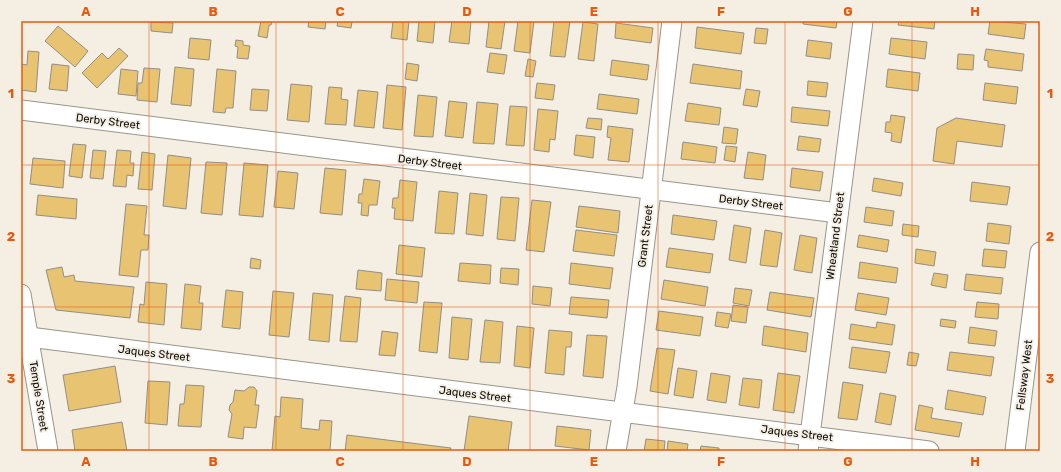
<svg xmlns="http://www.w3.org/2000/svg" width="1061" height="472" viewBox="0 0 1061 472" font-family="Rubik,sans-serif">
<rect width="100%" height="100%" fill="#f4eee3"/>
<g fill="#e8c372" stroke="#938e84">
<polygon points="261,21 272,21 271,25 269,25 267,38 258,36"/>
<polygon points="309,21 326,21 325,29 308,27"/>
<polygon points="338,21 352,21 351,28 337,26"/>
<polygon points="393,21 409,21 407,40 391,38"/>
<polygon points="419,21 435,21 433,43 417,41"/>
<polygon points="452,21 471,21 469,44 449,42"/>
<polygon points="489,21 505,21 501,49 486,47"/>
<polygon points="518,21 534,21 530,53 514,51"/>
<polygon points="554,21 570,21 565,57 550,56"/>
<polygon points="803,21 837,21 836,28 803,24"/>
<polygon points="899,21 935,21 934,29 898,25"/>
<polygon points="990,21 1026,24 1024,39 988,34"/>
<polygon points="151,22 173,23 172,33 151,31"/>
<polygon points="583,22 598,24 594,61 578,59"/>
<polygon points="616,23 653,28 651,43 615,38"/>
<polygon points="58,26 88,51 75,67 45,41"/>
<polygon points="697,27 744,33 741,54 695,48"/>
<polygon points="756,28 768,29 766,44 754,43"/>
<polygon points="190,38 211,40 209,60 188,58"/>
<polygon points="891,38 927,42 925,59 889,54"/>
<polygon points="236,40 243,41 243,45 250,46 248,59 237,58 238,47 235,46"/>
<polygon points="808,40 832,43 830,59 806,56"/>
<polygon points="119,48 128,56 97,88 82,73 102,53 108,59"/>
<polygon points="986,49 1024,54 1022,71 988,67 988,61 984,60"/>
<polygon points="28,51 39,52 36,92 21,90 21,64 27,65"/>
<polygon points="490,53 507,55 504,74 487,72"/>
<polygon points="958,54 974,55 973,70 957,69"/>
<polygon points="528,59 536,61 533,77 525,76"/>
<polygon points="612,60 649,65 647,80 610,75"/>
<polygon points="407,63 419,65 417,81 405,79"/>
<polygon points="52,64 69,66 67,91 49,89"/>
<polygon points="693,64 742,71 740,89 690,83"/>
<polygon points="175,67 194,69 191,106 171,104"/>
<polygon points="144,68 160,69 157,102 137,100 138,83 142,83"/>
<polygon points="121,69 138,71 136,96 118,94"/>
<polygon points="217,69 236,71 233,108 226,108 225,113 213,112"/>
<polygon points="888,69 920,73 918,91 886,87"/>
<polygon points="808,81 828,83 826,97 807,95"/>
<polygon points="537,83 555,85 553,100 535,98"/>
<polygon points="985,83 1018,87 1016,104 983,100"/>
<polygon points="291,84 312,86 309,122 287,120"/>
<polygon points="387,85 406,87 402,130 383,128"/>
<polygon points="329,87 342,88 341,99 348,100 346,125 325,124"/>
<polygon points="252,89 269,90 267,111 250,110"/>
<polygon points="746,89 760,91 757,107 743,105"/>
<polygon points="358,90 378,92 374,128 354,126"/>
<polygon points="599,94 639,99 637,114 597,109"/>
<polygon points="418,95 437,97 433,137 414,136"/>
<polygon points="449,101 467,103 463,138 445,136"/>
<polygon points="477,102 498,104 494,144 473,143"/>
<polygon points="688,103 721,108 719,125 685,121"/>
<polygon points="510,106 527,107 524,146 506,145"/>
<polygon points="792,107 830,111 828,126 791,122"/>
<polygon points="538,109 558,111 555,140 550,139 549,152 534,150"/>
<polygon points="891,115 905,117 901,143 891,141 892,133 885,132 886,122 890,122"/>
<polygon points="588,118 602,119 601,130 586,128"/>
<polygon points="956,118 1005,125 1002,147 957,141 954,164 933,161 937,128"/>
<polygon points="608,126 633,129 629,162 608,160 611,138 607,137"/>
<polygon points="724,127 738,129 736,144 722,143"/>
<polygon points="576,135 595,137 593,158 574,155"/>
<polygon points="799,136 821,139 819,152 797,150"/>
<polygon points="683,142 717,147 715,163 681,159"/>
<polygon points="73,144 86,145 82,178 69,176"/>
<polygon points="726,146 737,147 735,162 724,160"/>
<polygon points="93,150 106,151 103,179 90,178"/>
<polygon points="117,150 131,151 130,163 134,163 133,176 127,175 126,187 113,186"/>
<polygon points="142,152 155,154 152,190 138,189"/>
<polygon points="748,152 766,155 763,180 744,178"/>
<polygon points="168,155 191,158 186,209 163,206"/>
<polygon points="33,158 65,161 63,188 30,184"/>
<polygon points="206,162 227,163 222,215 201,213"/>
<polygon points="244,163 268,165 263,217 239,215"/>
<polygon points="325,168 346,170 342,215 320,213"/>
<polygon points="792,168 823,172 820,191 790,187"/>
<polygon points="278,171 298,173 294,209 274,207"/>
<polygon points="874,178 903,183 901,196 872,191"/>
<polygon points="364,179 380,181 377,205 369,205 368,216 361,215 362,203 358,203 359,194 362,194"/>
<polygon points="400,180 417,182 413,221 394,219 395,208 392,208 393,198 398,198"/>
<polygon points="972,182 1010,187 1007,205 970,201"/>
<polygon points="439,191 458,193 454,234 435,233"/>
<polygon points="470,193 487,195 483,236 466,234"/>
<polygon points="38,195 77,199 76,219 36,215"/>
<polygon points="501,197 519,198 515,241 497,239"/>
<polygon points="532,200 551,202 544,252 526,250"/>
<polygon points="126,204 147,206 144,235 149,235 148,250 141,250 138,277 119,275"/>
<polygon points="579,206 620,211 618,233 576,227"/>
<polygon points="866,207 894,211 892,226 864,222"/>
<polygon points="673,215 717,221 714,240 671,234"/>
<polygon points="988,223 1011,226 1009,244 986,241"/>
<polygon points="903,224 919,226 918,237 902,235"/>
<polygon points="734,225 751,228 746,263 729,260"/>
<polygon points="576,230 617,235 614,256 573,251"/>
<polygon points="765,230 782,233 777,267 760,265"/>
<polygon points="800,235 817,238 812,273 794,270"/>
<polygon points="859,235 889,240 887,252 857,247"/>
<polygon points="399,245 425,248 422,277 396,274"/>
<polygon points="669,248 713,254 710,273 666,267"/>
<polygon points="916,249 936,252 934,266 915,263"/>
<polygon points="984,249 1007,251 1005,268 982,266"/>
<polygon points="251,258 261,260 260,269 250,268"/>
<polygon points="860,262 898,268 896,283 858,278"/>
<polygon points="460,263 491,265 490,284 458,281"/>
<polygon points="571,263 613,268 610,289 569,284"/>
<polygon points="62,267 64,277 74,275 75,281 134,287 130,318 56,310 46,270"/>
<polygon points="501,268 519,269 518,285 500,283"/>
<polygon points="358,270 382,273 381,291 356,289"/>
<polygon points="934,273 948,275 946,288 931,285"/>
<polygon points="966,274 1003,278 1001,294 964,290"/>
<polygon points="387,279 419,282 417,303 385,300"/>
<polygon points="664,280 708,287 705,306 661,299"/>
<polygon points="146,282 167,284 164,325 138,322 140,304 144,305"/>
<polygon points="185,284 201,286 199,303 203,303 201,330 181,328"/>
<polygon points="533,286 552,288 550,306 532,304"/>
<polygon points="735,288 752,290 749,306 733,303"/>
<polygon points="226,290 243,292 240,329 222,327"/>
<polygon points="273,291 294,293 289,337 269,335"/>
<polygon points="770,292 814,298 811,317 767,310"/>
<polygon points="313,293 333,295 329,342 309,340"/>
<polygon points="858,293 889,298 886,315 855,310"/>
<polygon points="345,296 361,298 357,342 340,341"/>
<polygon points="571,297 609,300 607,318 569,314"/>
<polygon points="424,302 442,303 437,353 419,351"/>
<polygon points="977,302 999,304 998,319 975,317"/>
<polygon points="733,305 748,307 746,323 731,321"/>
<polygon points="659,311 703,317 700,336 656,330"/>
<polygon points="717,312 731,314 728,328 715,326"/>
<polygon points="452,317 472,319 468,360 449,358"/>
<polygon points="941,319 956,321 955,328 940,326"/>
<polygon points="485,320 503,322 500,363 480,362"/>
<polygon points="877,322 895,325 892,345 849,339 851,324 876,328"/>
<polygon points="517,326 534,328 530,368 514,366"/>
<polygon points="764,326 808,333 806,352 762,345"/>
<polygon points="970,327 997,331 995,346 968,343"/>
<polygon points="549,330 572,332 571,347 566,347 564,375 545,373"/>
<polygon points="382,331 398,333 395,356 379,355"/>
<polygon points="587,335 607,336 603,378 583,376"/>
<polygon points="852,347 890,352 886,373 849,368"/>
<polygon points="657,348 675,350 668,394 650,391"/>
<polygon points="909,352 919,354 916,366 907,365"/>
<polygon points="950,352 994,357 991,376 947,370"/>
<polygon points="115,366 121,402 69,411 63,375"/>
<polygon points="678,368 697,371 693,398 674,395"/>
<polygon points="711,373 730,376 726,403 707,400"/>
<polygon points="778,373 800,376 794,413 773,410"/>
<polygon points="743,378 762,380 759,408 739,405"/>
<polygon points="148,381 170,382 167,425 145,423"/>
<polygon points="843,382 863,385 857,420 838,418"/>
<polygon points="186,385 204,386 201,427 178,426 180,404 184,404"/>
<polygon points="249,387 254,387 257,391 255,405 259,405 256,428 244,427 243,439 228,437 232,414 229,410 230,405 233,402 235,390 244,391"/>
<polygon points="948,390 986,397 983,415 945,409"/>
<polygon points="880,393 896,396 891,425 875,422"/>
<polygon points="281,397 303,399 301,428 319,430 320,420 332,421 330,451 272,451 275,416 280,417"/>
<polygon points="919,405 933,408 931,418 962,423 959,437 915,430"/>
<polygon points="469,416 512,422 508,451 464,451"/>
<polygon points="122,422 127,451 75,451 72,430"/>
<polygon points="557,426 591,430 589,450 555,446"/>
<polygon points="347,435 451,448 450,451 345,451"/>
<polygon points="646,439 665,441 664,451 644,451"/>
<polygon points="668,441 688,444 687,451 667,451"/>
<polygon points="701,446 719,448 719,451 700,451"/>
</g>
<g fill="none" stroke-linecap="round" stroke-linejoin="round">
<g stroke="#9a958b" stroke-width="21">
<g id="minor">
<polyline points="21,110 838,213"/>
<polyline points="21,294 48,451"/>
<polyline points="21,338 29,337 929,451"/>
<polyline points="616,451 627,387 672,21"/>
<polyline points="808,451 863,21"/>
<polyline points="1015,451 1040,252"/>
</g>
</g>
<use href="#minor" stroke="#fff" stroke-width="19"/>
</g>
<path fill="none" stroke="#e8590c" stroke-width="1" stroke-opacity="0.55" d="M149 21V451M276 21V451M403 21V451M530 21V451M658 21V451M785 21V451M912 21V451M21 165H1040M21 307H1040"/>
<g text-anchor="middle" stroke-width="3.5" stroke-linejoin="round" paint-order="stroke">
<g font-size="11" fill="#0d0b08" stroke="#f4eee3">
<text transform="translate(108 121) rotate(7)" y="4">Derby Street</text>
<text transform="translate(430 162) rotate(7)" y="4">Derby Street</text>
<text transform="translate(751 202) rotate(7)" y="4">Derby Street</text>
<text transform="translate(645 236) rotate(-83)" y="4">Grant Street</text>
<text transform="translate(835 236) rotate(-83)" y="4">Wheatland Street</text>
<text transform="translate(154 353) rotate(7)" y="4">Jaques Street</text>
<text transform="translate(1024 375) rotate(-83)" y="4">Fellsway West</text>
<text transform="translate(475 394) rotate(7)" y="4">Jaques Street</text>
<text transform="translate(39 396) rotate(81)" y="4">Temple Street</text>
<text transform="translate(797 433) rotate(7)" y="4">Jaques Street</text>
</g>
</g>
<rect width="1061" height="472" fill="none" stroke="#f4eee3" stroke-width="44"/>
<rect x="22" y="22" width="1017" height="428" fill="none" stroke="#e8590c" stroke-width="1.5"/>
<g font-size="13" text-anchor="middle" font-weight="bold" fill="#e8590c">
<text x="86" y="16">A</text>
<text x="213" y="16">B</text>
<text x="340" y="16">C</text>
<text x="467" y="16">D</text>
<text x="594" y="16">E</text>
<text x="721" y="16">F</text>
<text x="848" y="16">G</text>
<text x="975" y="16">H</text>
<text x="11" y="98">1</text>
<text x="1050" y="98">1</text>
<text x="11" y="241">2</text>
<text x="1050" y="241">2</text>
<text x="11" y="383">3</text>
<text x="1050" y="383">3</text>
<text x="86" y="466">A</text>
<text x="213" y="466">B</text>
<text x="340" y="466">C</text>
<text x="467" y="466">D</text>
<text x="594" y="466">E</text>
<text x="721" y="466">F</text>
<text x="848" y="466">G</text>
<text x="975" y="466">H</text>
</g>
</svg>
